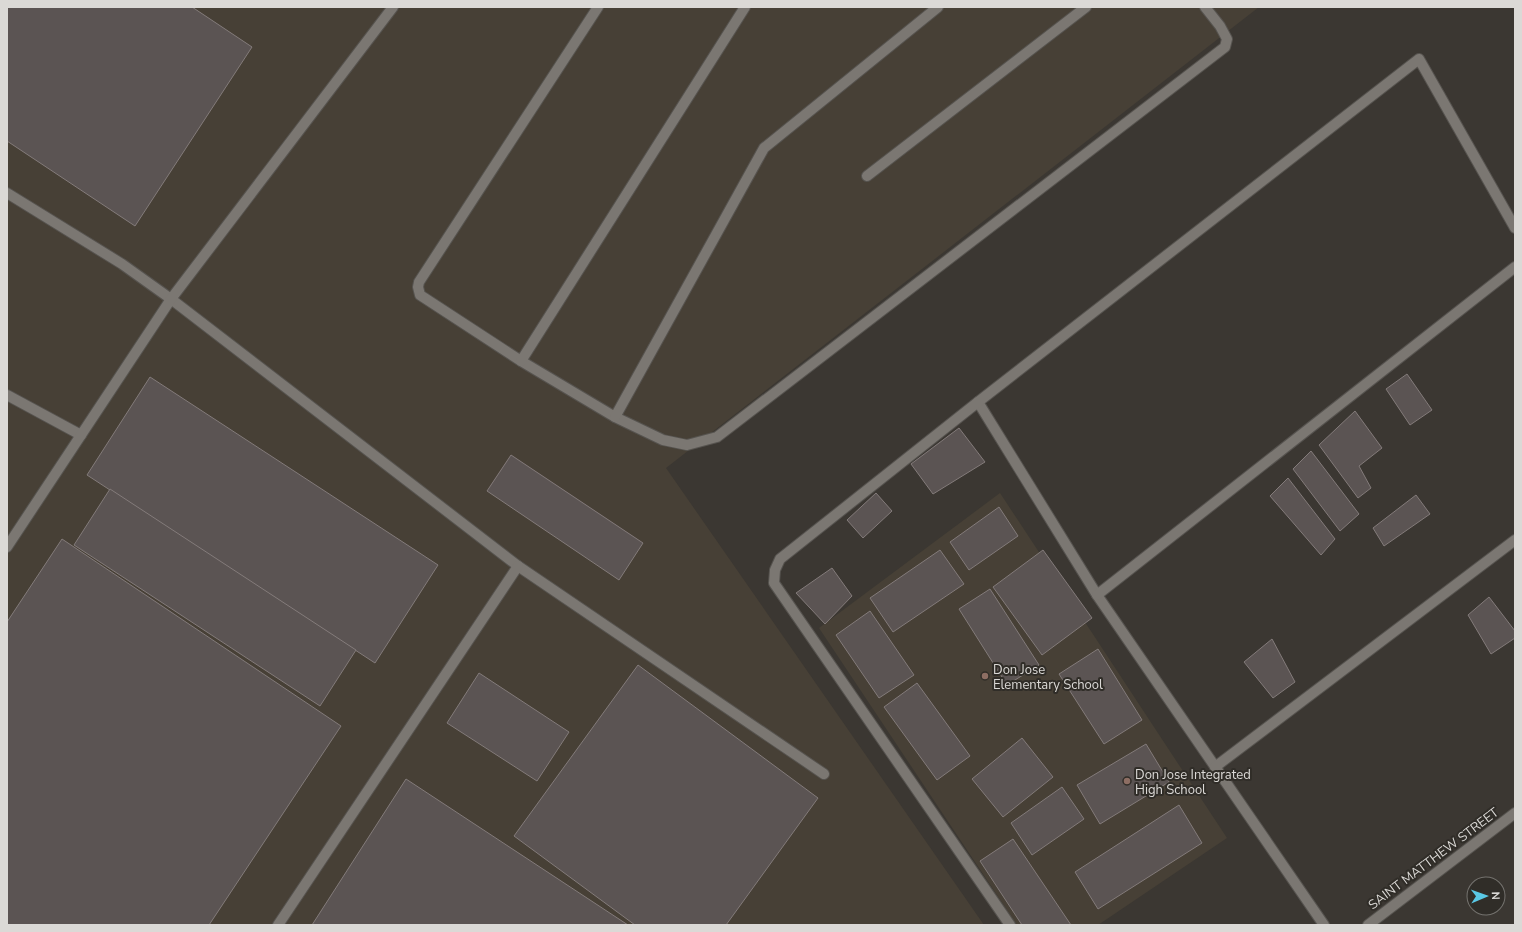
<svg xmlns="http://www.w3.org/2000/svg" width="1522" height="932" viewBox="0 0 1522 932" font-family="'Nunito Sans',sans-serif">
<rect width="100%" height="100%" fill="#3b3732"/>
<g fill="#474036">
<polygon points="7,7 1259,7 666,468 984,925 7,925"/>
<polygon points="1000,493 1227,838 1098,925 1017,925 819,628"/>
</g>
<g fill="#5b5453" stroke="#837b7a">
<polygon points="7,7 192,7 252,47 135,226 7,141"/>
<polygon points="1407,374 1432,410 1410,425 1386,389"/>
<polygon points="150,377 438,565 375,663 87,475"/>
<polygon points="1355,411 1382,448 1359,466 1371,488 1358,498 1319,445"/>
<polygon points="959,428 985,462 933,494 911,464"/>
<polygon points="1311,451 1359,514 1340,531 1293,469"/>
<polygon points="511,455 643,543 619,580 487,491"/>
<polygon points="1288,478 1335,539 1321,555 1270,496"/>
<polygon points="110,489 356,650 320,706 74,545"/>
<polygon points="876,493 892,511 863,538 847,520"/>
<polygon points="1416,495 1430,514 1384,546 1373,528"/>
<polygon points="999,507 1018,536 969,570 950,542"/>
<polygon points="62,539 341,726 209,925 7,925 7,622"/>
<polygon points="940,550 964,584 893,632 870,598"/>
<polygon points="1043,550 1092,618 1042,655 993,587"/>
<polygon points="832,568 852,596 825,624 796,593"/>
<polygon points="990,589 1039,665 1007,685 959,609"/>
<polygon points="1489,597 1515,631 1515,638 1491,654 1468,615"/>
<polygon points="870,611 914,675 879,698 836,635"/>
<polygon points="1272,639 1295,682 1273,698 1244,662"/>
<polygon points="1098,649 1142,720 1104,744 1059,674"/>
<polygon points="638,665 818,798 726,925 635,925 514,836"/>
<polygon points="479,673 569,732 537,781 447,723"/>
<polygon points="917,683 970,756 937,780 884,707"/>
<polygon points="1022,738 1053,777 1003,817 972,779"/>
<polygon points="1146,744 1169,782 1100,824 1077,785"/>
<polygon points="406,779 628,925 312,925"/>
<polygon points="1062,787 1084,819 1032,855 1011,823"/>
<polygon points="1179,805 1202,843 1098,909 1075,872"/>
<polygon points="1013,839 1071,925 1022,925 980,861"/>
</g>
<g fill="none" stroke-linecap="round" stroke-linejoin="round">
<g stroke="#56534f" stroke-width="12">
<g id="service">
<polyline points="598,7 419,282 418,287 420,295 521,361 615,417 663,440 687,445 717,437 1225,47 1227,39 1220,26 1205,7"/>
<polyline points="867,176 1086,7"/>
<polyline points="7,193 122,264 171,299 518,566 824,774"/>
<polyline points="521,361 745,7"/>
<polyline points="7,395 81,435"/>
<polyline points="615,417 764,148 938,7"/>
<polyline points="7,547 171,299 393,7"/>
<polyline points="278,925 518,566"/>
</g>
</g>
<g stroke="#56534f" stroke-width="12">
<g id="minor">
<polyline points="978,402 1097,595 1324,925"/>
<polyline points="1097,595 1515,267"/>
<polyline points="1215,767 1515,540"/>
<polyline points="1010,925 774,583 775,570 780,559 978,402 1419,59 1515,228"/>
<polyline points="1368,925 1515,813"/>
</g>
</g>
<use href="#service" stroke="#7b7772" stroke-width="10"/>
<use href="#minor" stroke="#7b7772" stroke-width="10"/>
</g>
<g fill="#8d6e63" stroke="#302d28" stroke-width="1.5">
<circle cx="985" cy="676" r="4"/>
<circle cx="1127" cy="781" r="4"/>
</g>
<g text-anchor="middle" stroke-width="4" stroke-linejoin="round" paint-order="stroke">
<g font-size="13" fill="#dbd9d6" stroke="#302d28" text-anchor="start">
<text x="993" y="674">Don Jose<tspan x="993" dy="15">Elementary School</tspan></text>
<text x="1135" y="779">Don Jose Integrated<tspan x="1135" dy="15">High School</tspan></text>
</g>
<g font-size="13" fill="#dbd9d6" stroke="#302d28">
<text transform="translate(1433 858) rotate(-37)" y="5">SAINT MATTHEW STREET</text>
</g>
</g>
<rect width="1522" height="932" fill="none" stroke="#dbd9d6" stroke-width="16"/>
<g transform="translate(1486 896) rotate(88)"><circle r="19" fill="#302d28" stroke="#74726e"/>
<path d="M0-3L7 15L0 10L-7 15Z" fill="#5ac8e5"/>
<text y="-6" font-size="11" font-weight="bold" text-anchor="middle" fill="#dbd9d6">N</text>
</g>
</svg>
